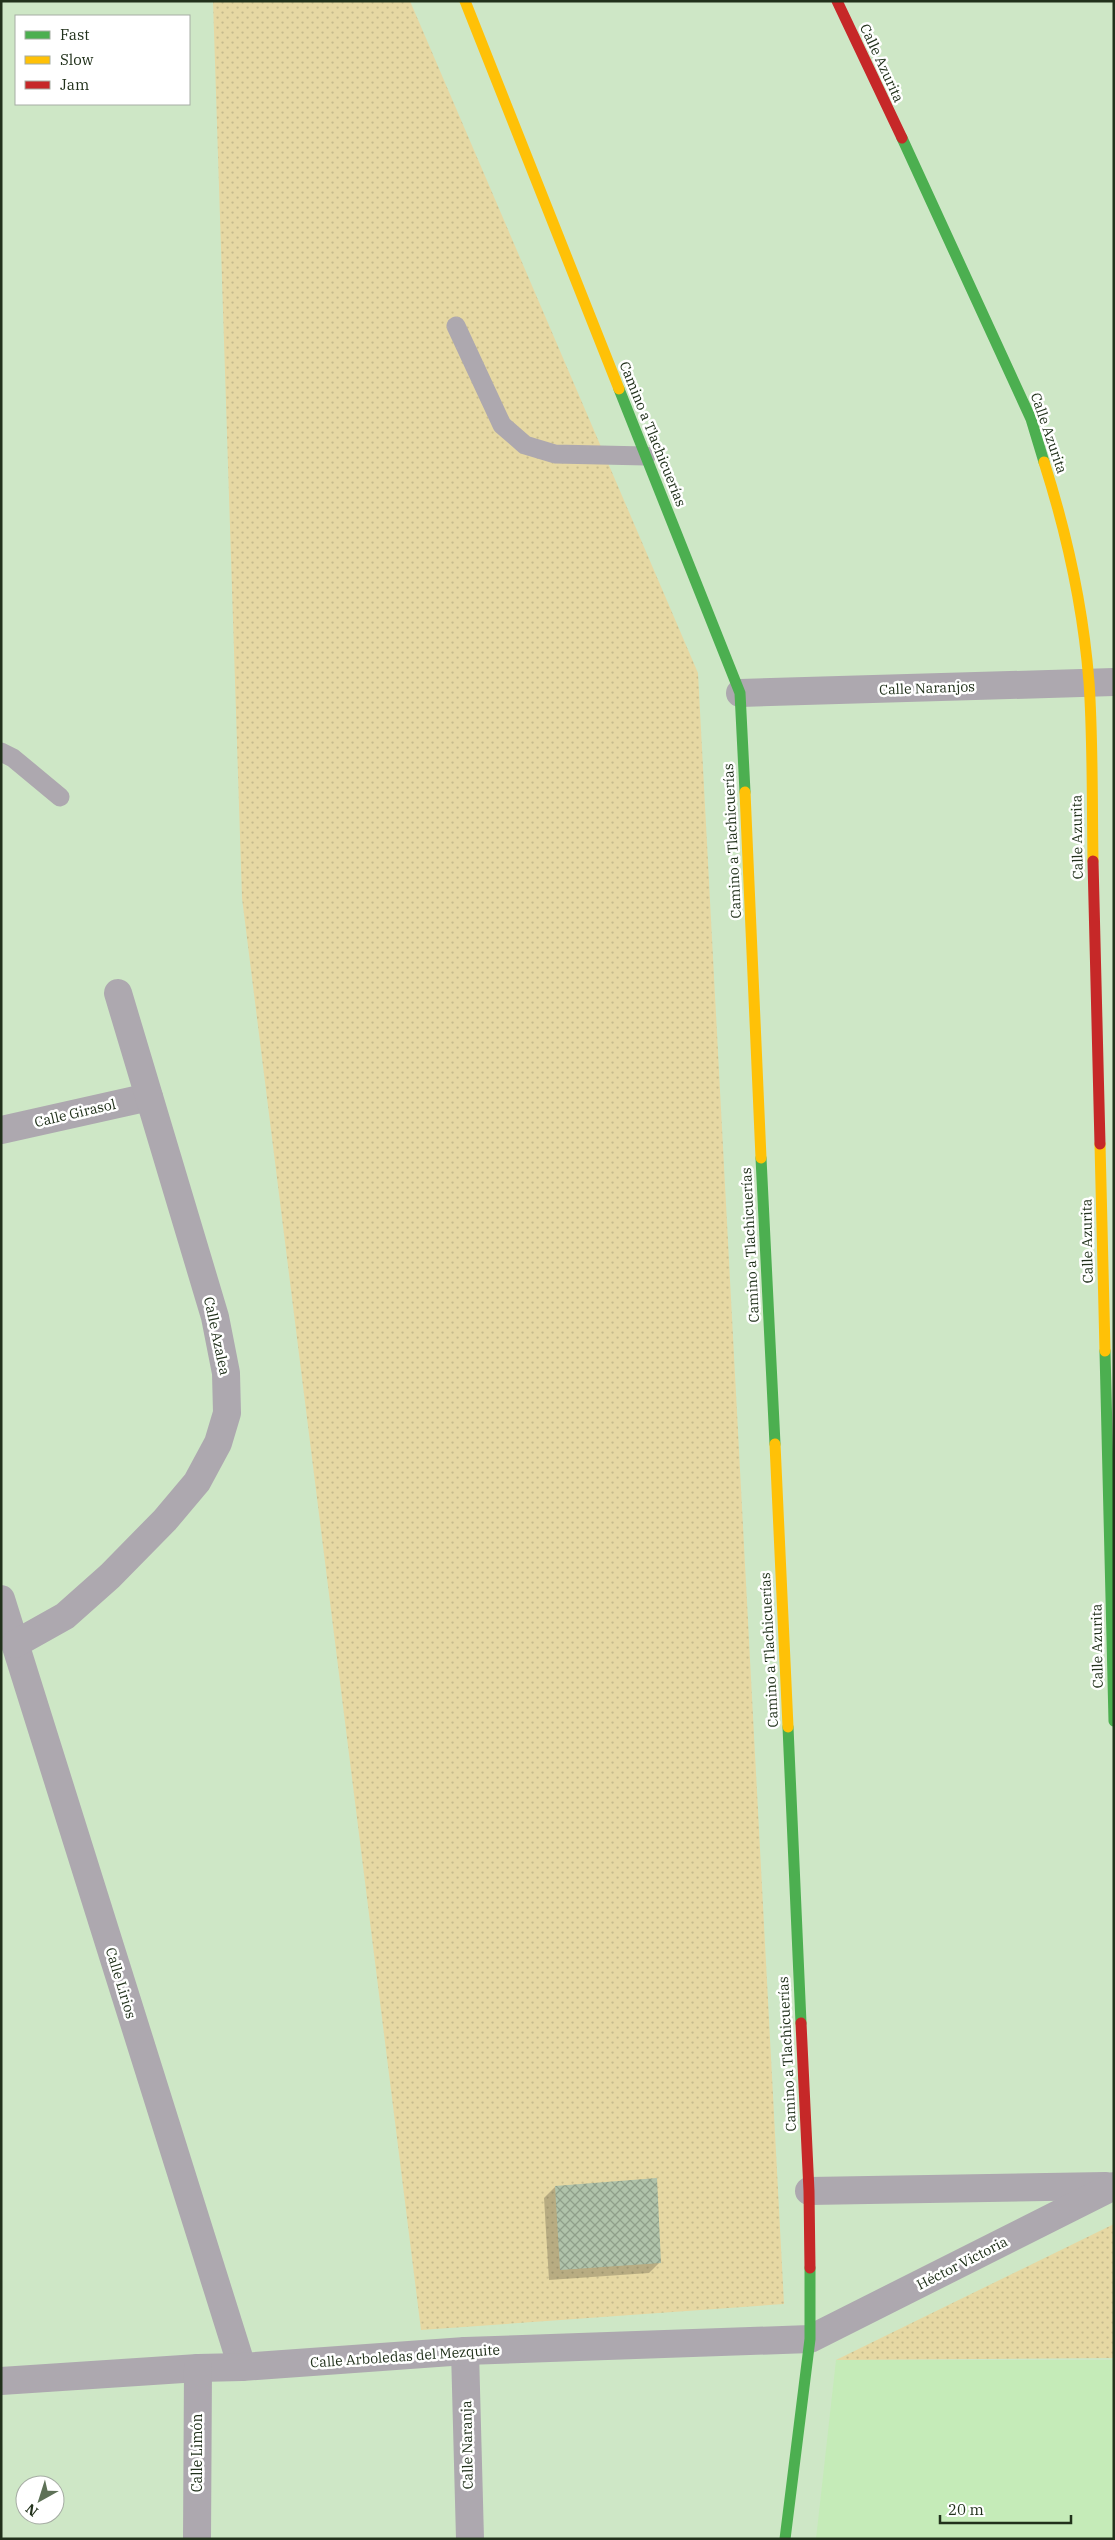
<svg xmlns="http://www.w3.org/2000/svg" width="1115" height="2540" viewBox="0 0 1115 2540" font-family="'IBM Plex Serif',serif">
<defs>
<pattern id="park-dots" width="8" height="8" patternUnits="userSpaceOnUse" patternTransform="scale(1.25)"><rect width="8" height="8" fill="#e6d8a3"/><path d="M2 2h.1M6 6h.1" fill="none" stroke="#c5ba8c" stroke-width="1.8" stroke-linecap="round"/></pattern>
<pattern id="building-cross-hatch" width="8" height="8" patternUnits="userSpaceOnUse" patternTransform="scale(1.25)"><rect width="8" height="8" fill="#b0c3aa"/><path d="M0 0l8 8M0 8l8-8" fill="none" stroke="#8f9f8a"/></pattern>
</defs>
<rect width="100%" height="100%" fill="#cee7c6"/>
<polygon fill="#c5ebb8" points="836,2360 1114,2360 1114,2539 816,2539"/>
<g fill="url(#park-dots)">
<polygon points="213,1 410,1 698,673 784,2304 421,2330 242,898"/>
<polygon points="1114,2224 1114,2358 836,2360"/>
</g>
<polygon fill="#0003" points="555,2187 660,2262 649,2273 549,2280 544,2198"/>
<polygon fill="url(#building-cross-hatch)" points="657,2178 661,2263 560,2270 555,2186"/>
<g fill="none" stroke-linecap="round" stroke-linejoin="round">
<g stroke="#ada8af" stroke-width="19">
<polyline points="456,326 502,425 525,445 555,454 646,456"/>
<polyline points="1,752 13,758 60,797"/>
</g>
<g stroke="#ada8af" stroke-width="28">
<polyline points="740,693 1114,682"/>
<polyline points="1,1130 149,1097"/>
<polyline points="1,1599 242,2367"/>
<polyline points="15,1644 65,1616 110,1576 165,1520 197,1482 218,1443 227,1413 226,1373 215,1317 118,993"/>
<polyline points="809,2191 1106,2186"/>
<polyline points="465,2351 470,2539"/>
<polyline points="1,2381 198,2368 242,2367 465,2351 810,2339 1114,2186"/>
<polyline points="197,2539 198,2368"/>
</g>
<g stroke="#4caf50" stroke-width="11">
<polyline points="902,138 1031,419 1044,462"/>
<polyline points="619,389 740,693 745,792"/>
<polyline points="761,1158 775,1444"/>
<polyline points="1105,1351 1114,1721"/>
<polyline points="788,1727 801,2023"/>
<polyline points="785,2539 810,2339 810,2268"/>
</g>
<g stroke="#ffc107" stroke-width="11">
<polyline points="465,1 619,389"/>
<path d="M1044 462C1067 534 1083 606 1089 682 1093 741 1092 801 1093 861"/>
<polyline points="745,792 761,1158"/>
<polyline points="1100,1144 1105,1351"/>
<polyline points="775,1444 788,1727"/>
</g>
<g stroke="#c62828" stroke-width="11">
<polyline points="837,1 902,138"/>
<polyline points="1093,861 1100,1144"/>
<polyline points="801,2023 809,2191 810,2268"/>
</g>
</g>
<g text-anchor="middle" stroke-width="5" stroke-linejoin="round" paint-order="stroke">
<g font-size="14" fill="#21311b" stroke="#fff">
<text transform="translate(882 63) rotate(65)" y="5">Calle Azurita</text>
<text transform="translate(1049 433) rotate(71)" y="5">Calle Azurita</text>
<text transform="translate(653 434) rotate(68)" y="5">Camino a Tlachicuerías</text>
<text transform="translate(927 688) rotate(-2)" y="5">Calle Naranjos</text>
<text transform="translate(1077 837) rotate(-91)" y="5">Calle Azurita</text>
<text transform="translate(732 841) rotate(-93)" y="5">Camino a Tlachicuerías</text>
<text transform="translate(75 1113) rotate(-13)" y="5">Calle Girasol</text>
<text transform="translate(1087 1241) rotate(-91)" y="5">Calle Azurita</text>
<text transform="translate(750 1245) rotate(-93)" y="5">Camino a Tlachicuerías</text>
<text transform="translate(217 1336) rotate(78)" y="5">Calle Azalea</text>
<text transform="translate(1097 1646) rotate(-91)" y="5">Calle Azurita</text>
<text transform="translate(769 1650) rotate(-93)" y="5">Camino a Tlachicuerías</text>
<text transform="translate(121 1983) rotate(73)" y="5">Calle Lirios</text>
<text transform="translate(787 2054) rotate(-93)" y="5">Camino a Tlachicuerías</text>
<text transform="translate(962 2263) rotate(-27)" y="5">Héctor Victoria</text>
<text transform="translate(405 2356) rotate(-4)" y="5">Calle Arboledas del Mezquite</text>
<text transform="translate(467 2445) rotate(-91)" y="5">Calle Naranja</text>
<text transform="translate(197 2453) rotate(-90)" y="5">Calle Limón</text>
</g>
</g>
<rect width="1115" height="2540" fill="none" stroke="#21311b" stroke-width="5"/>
<rect x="15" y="15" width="175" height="90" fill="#ffffff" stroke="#a6ada4"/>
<rect x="25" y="31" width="25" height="8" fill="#4caf50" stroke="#a6ada4"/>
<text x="60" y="40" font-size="15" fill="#21311b">Fast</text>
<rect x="25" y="56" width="25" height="8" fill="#ffc107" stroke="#a6ada4"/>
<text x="60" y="65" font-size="15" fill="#21311b">Slow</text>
<rect x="25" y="81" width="25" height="8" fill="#c62828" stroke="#a6ada4"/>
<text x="60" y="90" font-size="15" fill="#21311b">Jam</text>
<g transform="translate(40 2500) rotate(219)"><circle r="24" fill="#ffffff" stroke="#a6ada4"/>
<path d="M0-4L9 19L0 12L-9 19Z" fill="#5e7157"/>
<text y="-8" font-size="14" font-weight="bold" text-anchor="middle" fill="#21311b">N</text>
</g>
<path d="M940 2515v8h131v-8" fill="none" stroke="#21311b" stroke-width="2.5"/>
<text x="948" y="2515" font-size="15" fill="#21311b" stroke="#ffffff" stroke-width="4" paint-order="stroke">20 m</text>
</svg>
